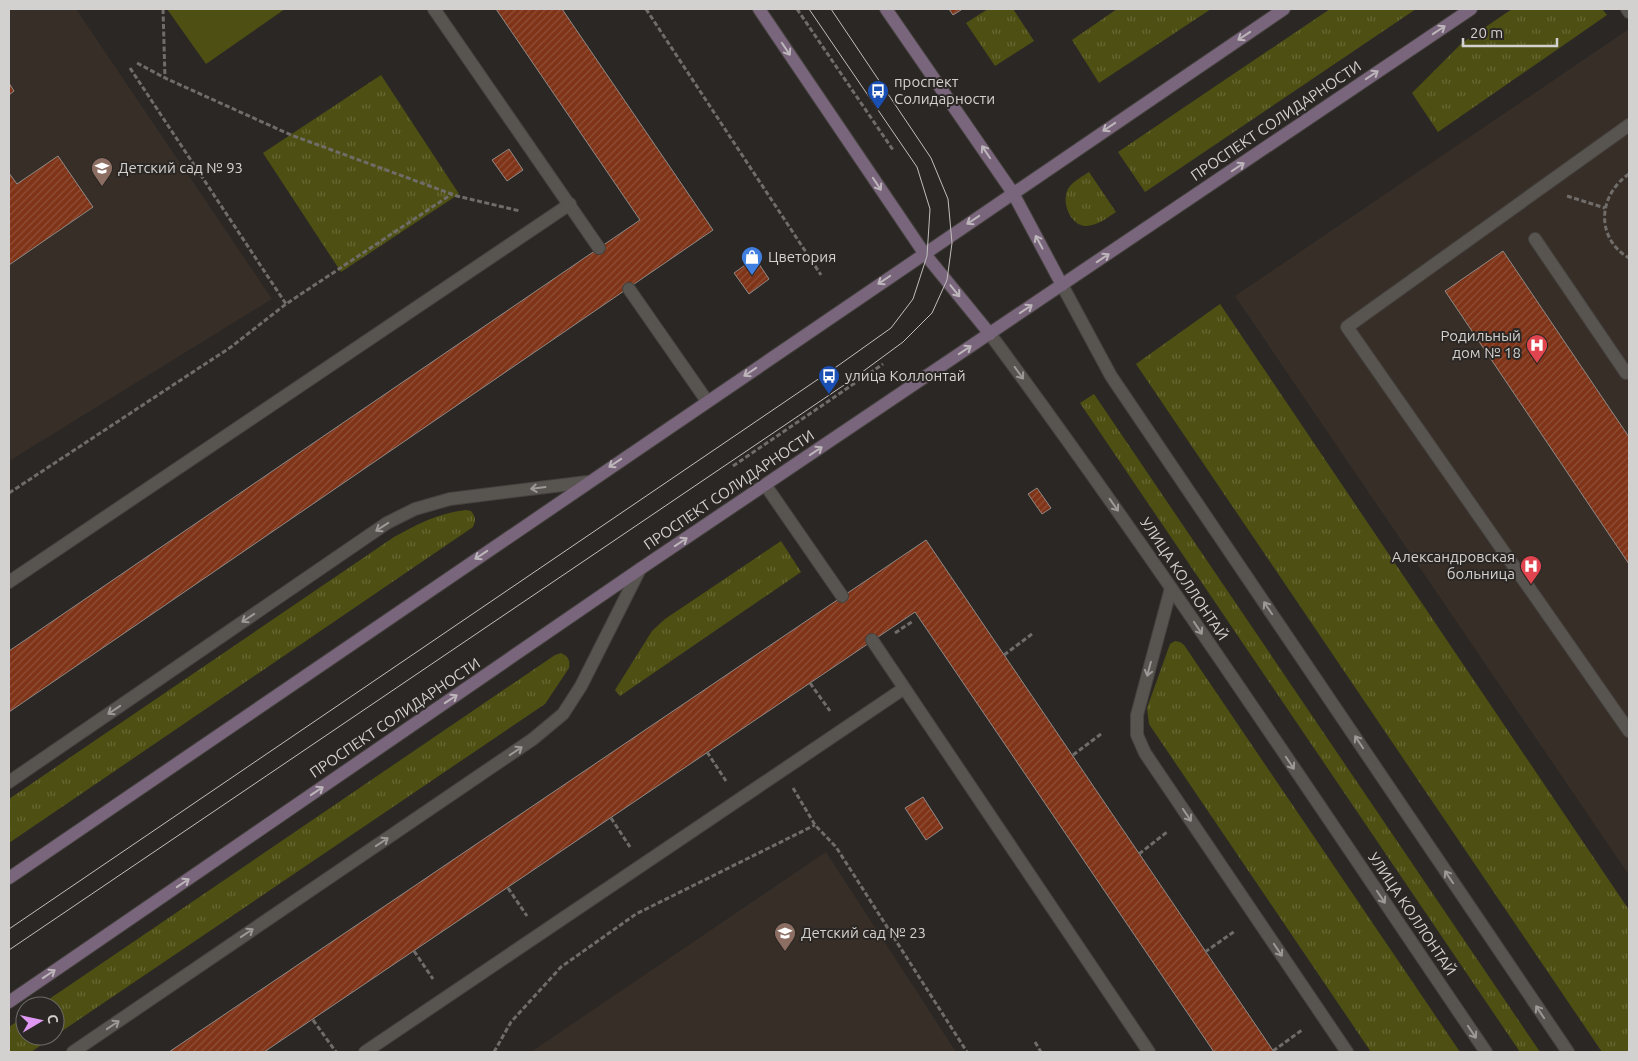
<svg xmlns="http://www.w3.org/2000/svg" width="1638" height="1061" viewBox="0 0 1638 1061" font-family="Ubuntu,sans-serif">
<defs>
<pattern id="grass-tufts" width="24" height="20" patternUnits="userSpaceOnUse" patternTransform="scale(1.25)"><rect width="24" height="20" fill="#4e5013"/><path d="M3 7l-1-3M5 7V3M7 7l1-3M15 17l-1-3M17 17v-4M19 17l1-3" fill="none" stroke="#676834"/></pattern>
<pattern id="building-hatch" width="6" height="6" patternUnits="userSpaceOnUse" patternTransform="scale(1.25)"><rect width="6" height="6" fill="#7f3418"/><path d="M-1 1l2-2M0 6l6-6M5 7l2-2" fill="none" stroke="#905039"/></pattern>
</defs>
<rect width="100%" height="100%" fill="#2b2724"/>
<g fill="#372e27">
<polygon points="9,9 76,9 272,299 9,461"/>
<polygon points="1629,29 1629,875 1235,296"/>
<polygon points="826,852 956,1052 531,1052"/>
</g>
<g fill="url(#grass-tufts)">
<polygon points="988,9 1013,9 1034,41 995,66 966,23"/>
<polygon points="1117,9 1211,9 1099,83 1072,40"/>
<polygon points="1330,9 1416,9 1145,192 1118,152"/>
<polygon points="1512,9 1602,9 1607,15 1438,132 1412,93 1462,43"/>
<polygon points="381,75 459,194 341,272 263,153"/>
<path d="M1089 172 1116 212C1107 218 1098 225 1087 226 1070 227 1059 199 1070 186 1074 181 1083 176 1089 172Z"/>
<polygon points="1220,304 1629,910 1629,1052 1602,1052 1136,364"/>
<polygon points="1094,394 1540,1052 1520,1052 1080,403"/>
<path d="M466 510 471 511C476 517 476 520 473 527L9 843V799L394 537C418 524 438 513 466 510Z"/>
<polygon points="781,541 801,572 620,696 615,690 652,631 665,619"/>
<polygon points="1175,641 1180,642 1184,645 1460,1052 1371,1052 1149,724 1147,708 1170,644"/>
<path d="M561 653C569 657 570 660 569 668L545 704 31 1052H9V1027L25 1016V1036H55V1006H39L555 655Z"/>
</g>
<polygon fill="#4e5013" points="167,9 285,9 206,64"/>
<g fill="url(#building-hatch)" stroke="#908a88">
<polygon points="496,9 562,9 713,230 9,712 9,651 640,220"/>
<polygon points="949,9 960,9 961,10 953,15"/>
<polygon points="9,83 14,91 9,95"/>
<polygon points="509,149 523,170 507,181 492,160"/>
<polygon points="58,156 93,207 9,265 9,173 17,184"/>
<polygon points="1503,251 1629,437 1629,564 1445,291"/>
<polygon points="755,258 769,279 749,294 734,273"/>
<polygon points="1037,488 1051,508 1042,514 1028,494"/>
<polygon points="926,540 1274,1052 1214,1052 915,612 264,1052 169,1052"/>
<polygon points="923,797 943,828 926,840 905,808"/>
</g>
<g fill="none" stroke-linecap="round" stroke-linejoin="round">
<g stroke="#45423f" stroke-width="14">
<g id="lane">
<polyline points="434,9 599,248"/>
<polyline points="1627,9 1629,12"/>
<polyline points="1629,125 1347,327 1629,731"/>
<polyline points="1535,239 1626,373 1629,370"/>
<polyline points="629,289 707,401"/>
<polyline points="766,486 842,596"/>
<polyline points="9,582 570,204"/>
<polyline points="872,640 1149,1052"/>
<polyline points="365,1052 903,689"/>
</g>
</g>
<g stroke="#45423f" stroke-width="14">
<g id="street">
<polyline points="1062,285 1111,376 1568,1052"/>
<path d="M990 334C1163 568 1323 812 1486 1052"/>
<polyline points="1171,588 1137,715 1137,735 1145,753 1347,1052"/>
<polyline points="9,782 387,523 415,509 450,499 587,482"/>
<polyline points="73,1052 533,739 563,714 581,686 640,569"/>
</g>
</g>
<g stroke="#45423f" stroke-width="14">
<g id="secondary">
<polyline points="759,9 924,253 990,334"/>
<polyline points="886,9 1013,193 1062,285"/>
<polyline points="9,878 1284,9"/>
<polyline points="9,1002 640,569 1471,9"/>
</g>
</g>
<g stroke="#6f6c69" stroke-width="3" stroke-dasharray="5 2.5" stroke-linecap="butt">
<polyline points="163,9 165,78"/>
<polyline points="646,9 821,275"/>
<polyline points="797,9 893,150"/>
<polyline points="137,63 165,78 291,135 457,196 520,211"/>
<polyline points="130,68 286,304"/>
<path d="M1629 174C1598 195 1595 238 1629 258"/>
<polyline points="1567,196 1605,208"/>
<polyline points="733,466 883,364"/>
<polyline points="9,493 231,347 286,304 452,194"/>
<polyline points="895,633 913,621"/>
<polyline points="1004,655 1032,634"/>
<polyline points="810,683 830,711"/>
<polyline points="707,752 726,781"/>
<polyline points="1073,755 1101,734"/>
<polyline points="793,788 815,825 836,847 967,1052"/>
<polyline points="611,818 630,847"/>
<polyline points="1139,854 1167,832"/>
<polyline points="508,888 527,916"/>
<polyline points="414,951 433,979"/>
<polyline points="1205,952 1235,931"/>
<polyline points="313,1020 336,1052"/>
<polyline points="1035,1042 1041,1052"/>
<polyline points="1273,1051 1302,1030"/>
<polyline points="494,1052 511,1022 561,967 636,914 815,825"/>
</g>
<use href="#lane" stroke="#585450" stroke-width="12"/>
<use href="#street" stroke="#585450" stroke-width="12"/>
<use href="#secondary" stroke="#7a667c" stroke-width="12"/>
<g stroke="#c0bebc" stroke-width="1">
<polyline points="9,929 839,365 891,328 913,299 927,256 930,209 917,167 809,9"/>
<polyline points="9,950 850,381 903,342 932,313 947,280 952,243 948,199 931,158 831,9"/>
</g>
</g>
<defs><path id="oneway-shaft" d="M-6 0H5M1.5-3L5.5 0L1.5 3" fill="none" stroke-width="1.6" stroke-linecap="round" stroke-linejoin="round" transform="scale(1.25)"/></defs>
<g stroke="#bdb6ba">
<use href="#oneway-shaft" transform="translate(1439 30) rotate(-34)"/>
<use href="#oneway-shaft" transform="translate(1244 36) rotate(146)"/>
<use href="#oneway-shaft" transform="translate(786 49) rotate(56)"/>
<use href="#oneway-shaft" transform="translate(1372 75) rotate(-34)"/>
<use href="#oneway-shaft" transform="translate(1109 127) rotate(146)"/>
<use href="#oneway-shaft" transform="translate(986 152) rotate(-124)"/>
<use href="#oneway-shaft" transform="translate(1238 167) rotate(-34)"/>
<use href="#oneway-shaft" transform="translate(877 184) rotate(56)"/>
<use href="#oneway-shaft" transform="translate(973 220) rotate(146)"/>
<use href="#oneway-shaft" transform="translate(1039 242) rotate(-118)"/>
<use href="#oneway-shaft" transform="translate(1103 258) rotate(-34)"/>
<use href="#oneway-shaft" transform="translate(884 280) rotate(146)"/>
<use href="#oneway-shaft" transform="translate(955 291) rotate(51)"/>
<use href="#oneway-shaft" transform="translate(1026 309) rotate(-34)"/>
<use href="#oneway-shaft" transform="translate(965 350) rotate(-34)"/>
<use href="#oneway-shaft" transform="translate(750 372) rotate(146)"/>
<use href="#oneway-shaft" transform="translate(816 451) rotate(-34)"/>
<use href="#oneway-shaft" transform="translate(615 463) rotate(146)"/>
<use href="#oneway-shaft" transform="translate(681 542) rotate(-34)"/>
<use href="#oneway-shaft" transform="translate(481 555) rotate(146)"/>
<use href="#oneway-shaft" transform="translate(451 699) rotate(-34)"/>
<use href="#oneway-shaft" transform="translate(317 791) rotate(-34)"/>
<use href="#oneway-shaft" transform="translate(183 883) rotate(-34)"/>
<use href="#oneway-shaft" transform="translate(49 974) rotate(-34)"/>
</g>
<g stroke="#9c9996">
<use href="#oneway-shaft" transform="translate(1019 373) rotate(54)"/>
<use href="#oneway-shaft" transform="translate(538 488) rotate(173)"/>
<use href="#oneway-shaft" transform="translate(1114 505) rotate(55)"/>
<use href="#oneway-shaft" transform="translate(382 527) rotate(147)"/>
<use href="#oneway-shaft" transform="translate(1268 608) rotate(-124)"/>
<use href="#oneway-shaft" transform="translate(248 618) rotate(146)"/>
<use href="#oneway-shaft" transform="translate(1198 628) rotate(56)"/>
<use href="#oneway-shaft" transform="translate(1149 669) rotate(105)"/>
<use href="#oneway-shaft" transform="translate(114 710) rotate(146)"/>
<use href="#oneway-shaft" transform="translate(1359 742) rotate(-124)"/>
<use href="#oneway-shaft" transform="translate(516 751) rotate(-34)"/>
<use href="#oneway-shaft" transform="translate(1290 763) rotate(56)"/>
<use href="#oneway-shaft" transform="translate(1187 815) rotate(56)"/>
<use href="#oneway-shaft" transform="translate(382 842) rotate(-34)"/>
<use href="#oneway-shaft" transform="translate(1449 877) rotate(-124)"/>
<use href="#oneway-shaft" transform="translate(1381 897) rotate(56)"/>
<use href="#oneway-shaft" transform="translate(247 933) rotate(-34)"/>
<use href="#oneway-shaft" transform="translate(1278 950) rotate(56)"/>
<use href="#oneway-shaft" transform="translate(1540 1012) rotate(-124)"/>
<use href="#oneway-shaft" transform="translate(113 1025) rotate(-34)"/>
<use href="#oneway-shaft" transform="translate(1472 1032) rotate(56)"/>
</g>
<defs>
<g id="bus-pin" transform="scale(1.125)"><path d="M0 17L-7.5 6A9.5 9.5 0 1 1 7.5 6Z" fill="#1a4fb4" stroke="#2b2724"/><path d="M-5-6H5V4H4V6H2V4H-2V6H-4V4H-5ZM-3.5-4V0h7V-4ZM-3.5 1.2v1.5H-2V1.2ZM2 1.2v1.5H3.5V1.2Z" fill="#fff"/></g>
<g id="school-pin" transform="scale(1.125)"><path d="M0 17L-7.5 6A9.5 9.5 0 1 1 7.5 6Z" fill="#8d6e63" stroke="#2b2724"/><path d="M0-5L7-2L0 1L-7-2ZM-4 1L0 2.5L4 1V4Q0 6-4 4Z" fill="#fff"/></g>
<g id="shop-pin" transform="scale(1.125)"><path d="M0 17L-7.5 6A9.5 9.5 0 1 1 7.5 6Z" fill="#3f7fe0" stroke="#2b2724"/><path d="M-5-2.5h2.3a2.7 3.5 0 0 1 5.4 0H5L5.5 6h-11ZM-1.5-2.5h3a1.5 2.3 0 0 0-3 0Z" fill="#fff"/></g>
<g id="hospital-pin" transform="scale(1.125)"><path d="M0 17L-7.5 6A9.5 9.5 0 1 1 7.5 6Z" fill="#e0444e" stroke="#2b2724"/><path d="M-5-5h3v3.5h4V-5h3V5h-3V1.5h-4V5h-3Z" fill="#fff"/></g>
</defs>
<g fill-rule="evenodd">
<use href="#bus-pin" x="878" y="91"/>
<use href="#school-pin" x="102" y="168"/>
<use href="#shop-pin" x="752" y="257"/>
<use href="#hospital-pin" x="1537" y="345"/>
<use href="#bus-pin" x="829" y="376"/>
<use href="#hospital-pin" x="1531" y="566"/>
<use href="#school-pin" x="785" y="933"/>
</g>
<g text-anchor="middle" stroke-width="4" stroke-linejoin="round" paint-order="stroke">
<g font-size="15" fill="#d3d1cf" stroke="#2b2724" text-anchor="start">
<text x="894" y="87">проспект<tspan x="894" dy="17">Солидарности</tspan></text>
<text x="118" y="173">Детский сад № 93</text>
<text x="768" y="262">Цветория</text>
<text x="1521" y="341" text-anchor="end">Родильный<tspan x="1521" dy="17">дом № 18</tspan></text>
<text x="845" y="381">улица Коллонтай</text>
<text x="1515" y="562" text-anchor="end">Александровская<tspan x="1515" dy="17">больница</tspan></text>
<text x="801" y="938">Детский сад № 23</text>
</g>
<g font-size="15" fill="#d3d1cf" stroke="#2b2724">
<text transform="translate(1276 121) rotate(-34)" y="5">ПРОСПЕКТ СОЛИДАРНОСТИ</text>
<text transform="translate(729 490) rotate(-34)" y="5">ПРОСПЕКТ СОЛИДАРНОСТИ</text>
<text transform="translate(1184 579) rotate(56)" y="5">УЛИЦА КОЛЛОНТАЙ</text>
<text transform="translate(395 718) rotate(-34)" y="5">ПРОСПЕКТ СОЛИДАРНОСТИ</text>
<text transform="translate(1412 914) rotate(56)" y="5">УЛИЦА КОЛЛОНТАЙ</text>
</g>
</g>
<rect width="1638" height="1061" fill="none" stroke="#d3d1cf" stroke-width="20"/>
<g transform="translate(40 1021) rotate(81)"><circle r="24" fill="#2b2724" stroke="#6e6b68"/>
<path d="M0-4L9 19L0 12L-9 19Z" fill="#de98f2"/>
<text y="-8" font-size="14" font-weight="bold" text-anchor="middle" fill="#d3d1cf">С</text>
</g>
<path d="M1463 38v8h94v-8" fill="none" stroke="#d3d1cf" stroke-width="2.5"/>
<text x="1470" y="38" font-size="15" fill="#d3d1cf" stroke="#2b2724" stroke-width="4" paint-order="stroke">20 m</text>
</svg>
